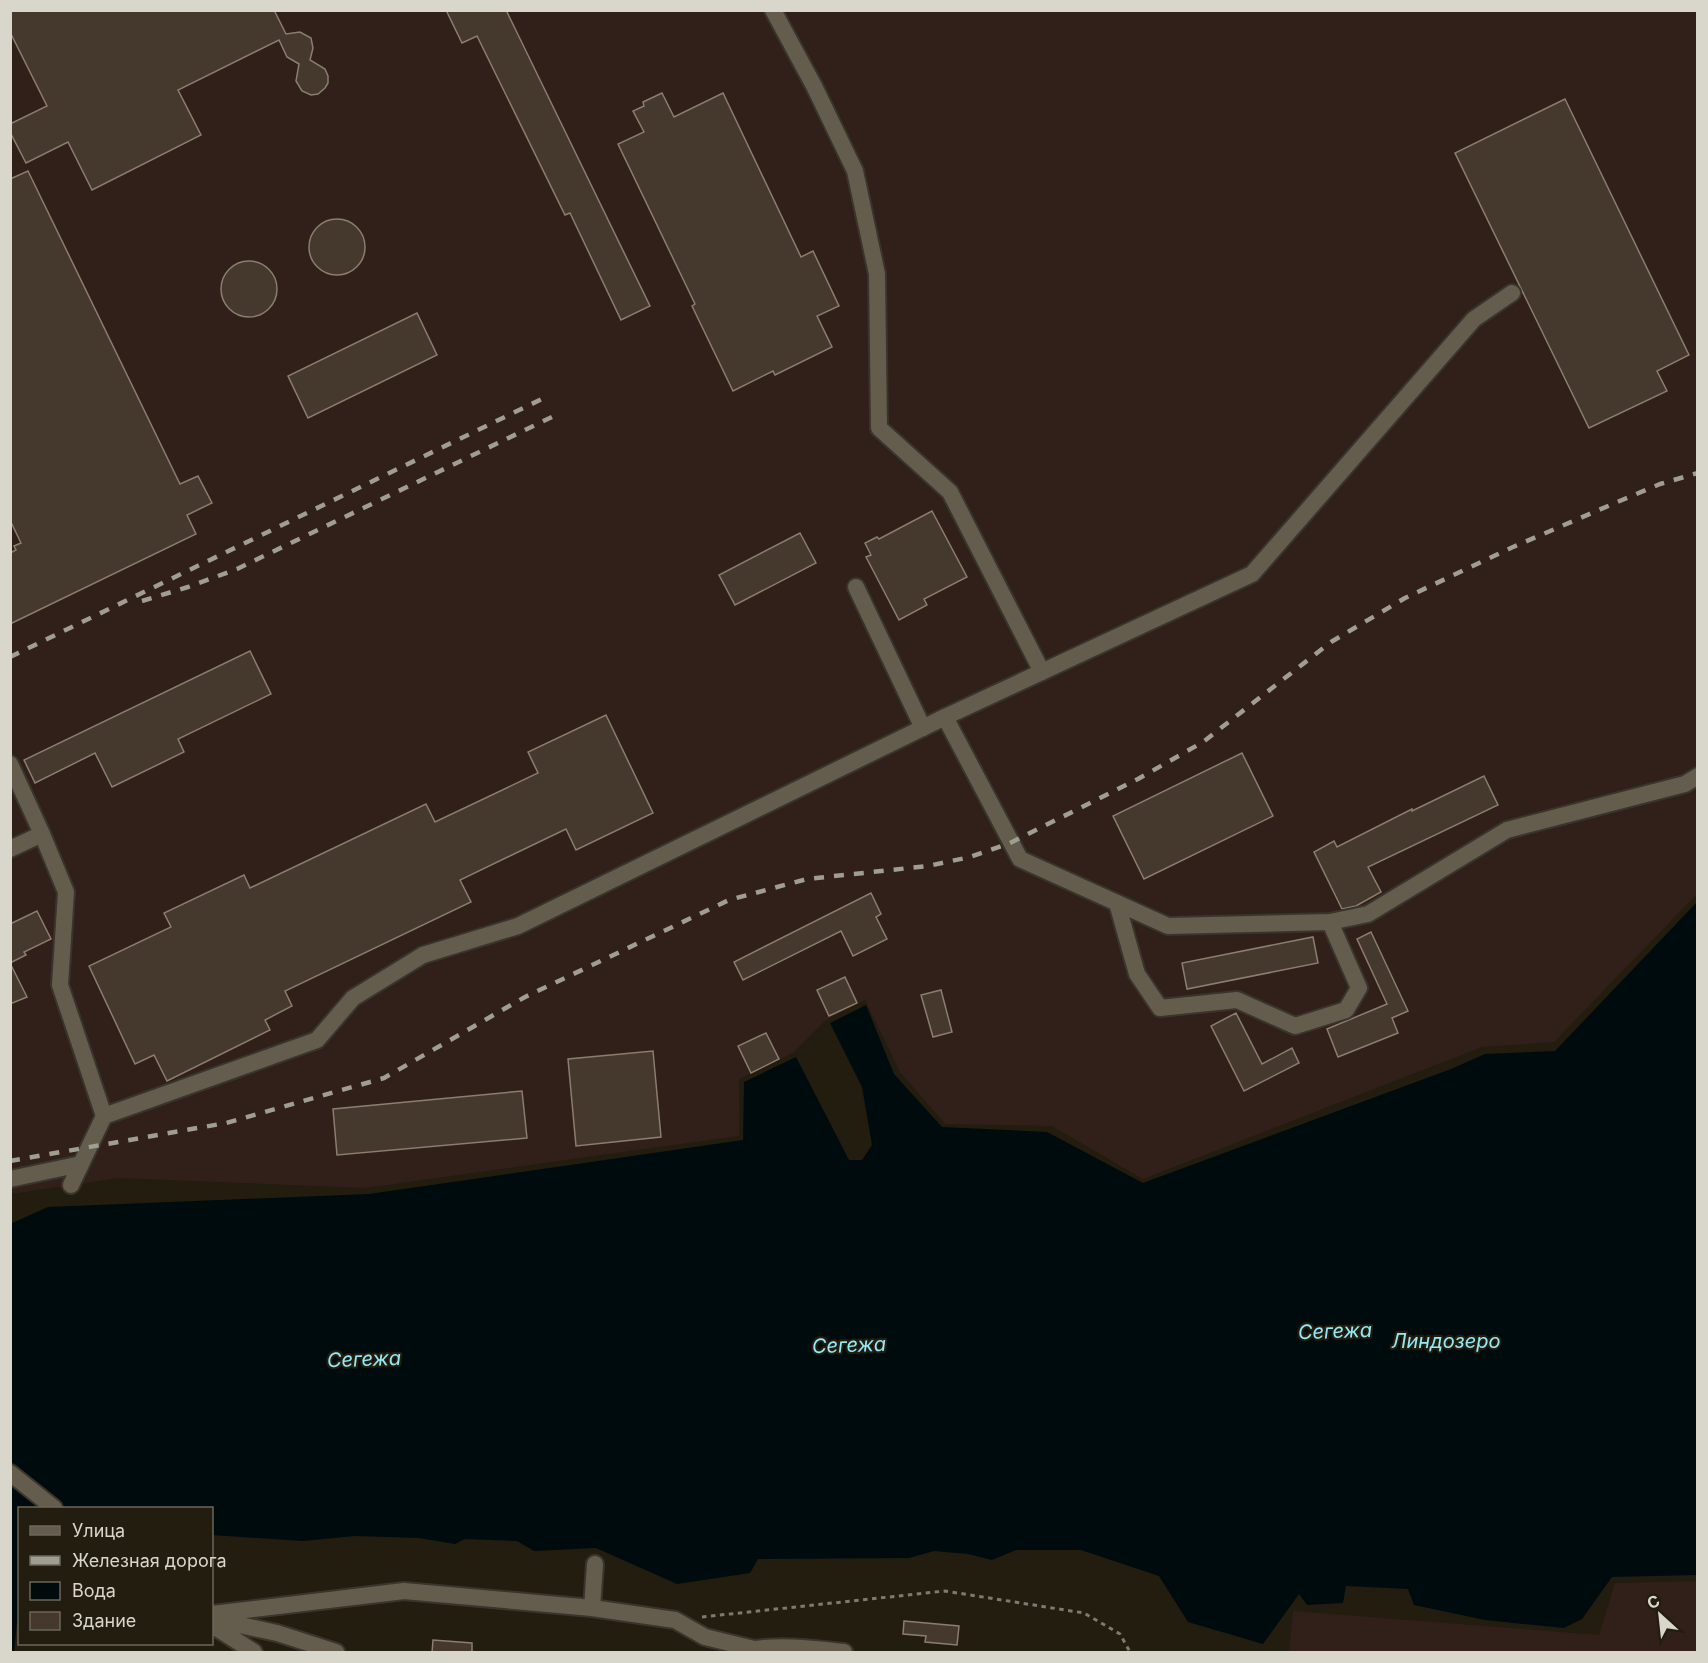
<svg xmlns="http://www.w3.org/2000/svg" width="1708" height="1663" viewBox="0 0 1708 1663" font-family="Inter,sans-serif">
<rect width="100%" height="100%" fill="#221d0e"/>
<g fill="#311f19">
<polygon points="11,11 1697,11 1697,894 1554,1042 1482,1047 1143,1179 1052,1126 945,1124 900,1072 865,1000 826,1020 793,1053 739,1079 739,1136 365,1188 118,1178 11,1194"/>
<polygon points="1697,1581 1697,1652 1289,1652 1293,1611 1599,1635 1615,1583"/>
</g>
<polygon fill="#000b0d" points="1697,902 1697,1575 1612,1577 1582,1619 1564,1628 1485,1620 1414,1605 1408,1589 1346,1586 1343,1603 1307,1605 1299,1594 1263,1644 1188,1622 1159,1576 1081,1550 1016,1550 992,1560 968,1554 934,1551 909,1558 758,1559 750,1573 677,1584 596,1548 534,1551 517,1541 465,1539 455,1544 419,1538 355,1536 303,1541 212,1535 212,1508 20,1508 19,1603 14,1652 11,1652 10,1224 48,1207 369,1194 743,1140 744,1082 796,1057 849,1160 862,1160 872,1145 862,1087 830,1023 866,1005 894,1074 942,1127 1047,1132 1143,1183 1451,1069 1485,1054 1555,1051"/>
<g fill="#45382c" stroke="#8b7d6f" stroke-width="1.5">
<polygon points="10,10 274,10 286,34 300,32 311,38 313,48 310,60 325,69 328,76 328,83 325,88 318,94 311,95 302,91 296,81 299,64 287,57 279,40 178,90 201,135 92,190 68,142 26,163 10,132 10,124 47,106 10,32"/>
<polygon points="446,10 506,10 650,306 621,320 570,213 565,215 477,36 462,43"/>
<polygon points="662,93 674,117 723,93 801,257 813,251 839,306 817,316 832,347 775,375 773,371 733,391 692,306 695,304 618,144 644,132 633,111 644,106 643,102"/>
<polygon points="1565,99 1689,355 1657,371 1667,391 1589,428 1455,153"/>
<polygon points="28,171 180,484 198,476 212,503 187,515 196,534 10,624 10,553 16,550 14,546 21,543 10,520 10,179"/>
<circle cx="337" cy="247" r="28"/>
<circle cx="249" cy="289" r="28"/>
<polygon points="417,313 437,355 308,418 288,376"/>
<polygon points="932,511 967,577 924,599 927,605 899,620 866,557 871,555 865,543 877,537 879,539"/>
<polygon points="800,533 816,563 735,605 719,575"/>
<polygon points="250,651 271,694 178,739 184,752 112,787 95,753 35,783 24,760"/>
<polygon points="606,715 653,813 576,850 566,829 460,880 471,902 285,991 292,1006 265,1020 270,1030 167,1081 154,1055 135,1064 89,966 171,927 164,913 244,875 250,888 426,804 435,822 538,773 528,752"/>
<polygon points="1242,753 1273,816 1144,879 1113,816"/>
<polygon points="1484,776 1498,805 1368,867 1381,892 1356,906 1342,909 1314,852 1334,841 1337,847 1412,809 1412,811"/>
<polygon points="871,893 881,914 876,917 887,939 853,956 841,931 743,980 734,962"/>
<polygon points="37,911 51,939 24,952 26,955 10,963 10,924"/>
<polygon points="1371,932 1408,1011 1392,1018 1398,1033 1338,1057 1327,1029 1387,1004 1357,939"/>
<polygon points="1313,937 1318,963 1187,989 1182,963"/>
<polygon points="10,963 27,997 10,1004"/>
<polygon points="845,977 857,1003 829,1016 817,990"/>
<polygon points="941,990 952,1032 933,1037 921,995"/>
<polygon points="1236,1013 1262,1064 1292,1048 1299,1063 1244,1091 1211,1026"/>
<polygon points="766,1033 779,1059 751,1073 738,1046"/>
<polygon points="653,1051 661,1137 576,1146 568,1059"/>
<polygon points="522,1091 527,1138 337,1155 333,1109"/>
<polygon points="904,1621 959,1626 957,1645 925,1642 926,1636 903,1634"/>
<polygon points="433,1640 472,1643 472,1653 432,1653"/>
</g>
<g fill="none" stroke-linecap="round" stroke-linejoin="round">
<g stroke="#39352d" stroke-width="20">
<g id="minor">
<polyline points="773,10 814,86 855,171 877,274 879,428 950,492 1042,672"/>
<polyline points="1512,293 1474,319 1252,574 945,717 1020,859 1168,926 1330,922 1368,914 1507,830 1685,784 1698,776"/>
<polyline points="856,587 923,728"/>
<polyline points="10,764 42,834 10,849"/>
<polyline points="42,834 66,892 60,985 104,1116"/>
<polyline points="1117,903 1137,974 1160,1008 1237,1000 1295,1026 1346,1010 1359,988 1330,922"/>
<polyline points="10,1179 81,1164"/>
<polyline points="71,1185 104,1116 317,1040 353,998 423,955 518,926 945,717"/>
<polyline points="10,1473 54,1508"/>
<polyline points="592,1608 595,1564"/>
<polyline points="212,1614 404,1591 592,1608 675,1620 705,1637 754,1649"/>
<polyline points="212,1619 277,1633 336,1652"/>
<polyline points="212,1625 254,1652"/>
<path d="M742 1651C776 1644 810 1648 844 1652"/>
</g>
</g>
<polyline stroke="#7e7a6e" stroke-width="3" stroke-dasharray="4.5 4.5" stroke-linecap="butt" points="702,1617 945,1591 1084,1613 1120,1634 1130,1652"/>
<use href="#minor" stroke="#645d4d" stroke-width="16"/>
<g stroke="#a09d91" stroke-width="4.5" stroke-dasharray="10 10" stroke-linecap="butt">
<polyline points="142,601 188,587 237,569 556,415"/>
<polyline points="10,657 546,397"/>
<polyline points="10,1161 226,1123 384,1078 525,997 729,900 807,879 928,866 970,857 1010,843 1138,779 1203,742 1331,642 1405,598 1513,547 1622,500 1660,484 1698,473"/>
</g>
</g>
<g text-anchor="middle" stroke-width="4.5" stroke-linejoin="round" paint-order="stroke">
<g font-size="20" font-style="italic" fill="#94eaf9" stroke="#221d0e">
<text transform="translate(1335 1331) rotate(-2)" y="7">Сегежа</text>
<text x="1446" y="1348">Линдозеро</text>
<text transform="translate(849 1345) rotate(-2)" y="7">Сегежа</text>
<text transform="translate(364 1359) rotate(-2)" y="7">Сегежа</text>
</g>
</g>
<rect width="1708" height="1663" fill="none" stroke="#d9d6cc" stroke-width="24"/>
<rect x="18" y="1507" width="195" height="138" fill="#221d0e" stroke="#6b675a" stroke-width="1.5"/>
<rect x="30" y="1526" width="30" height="9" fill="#645d4d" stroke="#6b675a" stroke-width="1.5"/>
<text x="72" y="1537" font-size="18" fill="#d9d6cc">Улица</text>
<rect x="30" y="1556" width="30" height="9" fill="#a09d91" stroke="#6b675a" stroke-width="1.5"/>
<text x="72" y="1567" font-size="18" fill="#d9d6cc">Железная дорога</text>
<rect x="30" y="1582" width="30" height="18" fill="#000b0d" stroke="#6b675a" stroke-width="1.5"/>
<text x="72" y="1597" font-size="18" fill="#d9d6cc">Вода</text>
<rect x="30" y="1612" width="30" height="18" fill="#45382c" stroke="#6b675a" stroke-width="1.5"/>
<text x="72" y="1627" font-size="18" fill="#d9d6cc">Здание</text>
<g transform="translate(1660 1615) rotate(333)" stroke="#221d0e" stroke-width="4.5" paint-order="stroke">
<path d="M0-4.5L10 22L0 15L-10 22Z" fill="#d9d6cc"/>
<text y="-9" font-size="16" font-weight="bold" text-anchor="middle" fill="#d9d6cc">С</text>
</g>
</svg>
